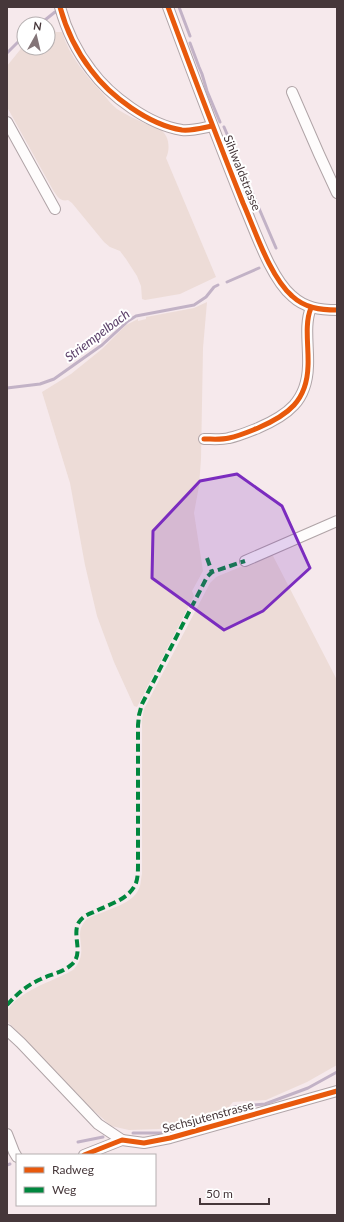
<svg xmlns="http://www.w3.org/2000/svg" width="344" height="1222" viewBox="0 0 344 1222" font-family="Lato,sans-serif">
<rect width="100%" height="100%" fill="#f6e9ec"/>
<g fill="#eddcd7">
<path d="M52 24 56 32H62C69 56 87 77 104 95 108 100 112 105 117 109 125 114 135 119 144 123 150 126 157 127 161 130 170 137 170 150 166 158L216 277 180 294 145 300 142 299 141 286 137 276 126 259 120 251 110 247 104 242 72 203 68 200C60 202 57 196 53 190L7 107V66L24 45V48H48V27Z"/>
<polygon points="207,302 203,348 201,459 199,486 194,513 203,571 192,591 194,596 137,707 134,706 114,662 97,616 85,565 70,483 42,392 71,374 102,349 126,325 138,319 138,321 146,319 146,317 194,308"/>
<path d="M272 554 337 680V1065L307 1082 266 1100 233 1102 225 1111 159 1129 129 1130 111 1126 81 1099 7 1021C7 1018 6 1014 7 1012 15 992 54 981 71 971 74 970 75 967 77 965 88 948 73 935 85 921 88 917 96 915 101 913 115 907 135 902 140 886 141 882 141 878 142 874V720L144 709 210 583 216 577Z"/>
</g>
<g fill="none" stroke-linecap="round" stroke-linejoin="round">
<g stroke="#c2b2c6" stroke-width="3">
<polyline points="179,7 190,36"/>
<polyline points="40,24 55,12"/>
<polyline points="190,43 199,67 202,74 207,91 220,122"/>
<polyline points="7,53 24,36"/>
<polyline points="224,127 276,248"/>
<polyline points="227,282 259,268"/>
<polyline points="7,388 40,384 54,379 102,345 128,321 136,316 194,305 206,297 214,287 218,285"/>
<polyline points="133,1133 162,1133 228,1114 234,1107 265,1104 308,1088 337,1072"/>
<polyline points="78,1142 103,1137"/>
<polyline points="7,1165 10,1164"/>
</g>
<g stroke="#b0a4a7" stroke-width="12">
<g id="street">
<path d="M60 7C66 29 77 52 91 70 110 96 149 125 182 130 192 131 202 128 212 126"/>
<path d="M168 7C192 72 217 138 243 203 255 230 270 277 292 296 305 308 320 310 337 310"/>
<polyline points="292,92 319,154 337,193"/>
<polyline points="7,122 55,209"/>
<path d="M204 439C212 439 221 440 229 438 239 436 248 432 258 428 288 415 307 401 308 366 309 348 304 324 311 308"/>
<polyline points="245,561 337,521"/>
<polyline points="7,1030 21,1043 98,1124 122,1140"/>
<polyline points="7,1134 14,1152 17,1157"/>
<polyline points="84,1155 122,1140 144,1143 170,1138 337,1091"/>
</g>
</g>
<use href="#street" stroke="#fefcfc" stroke-width="10"/>
<g stroke="#00873e" stroke-width="4" stroke-dasharray="8 4" stroke-linecap="butt">
<polyline points="207,558 212,572"/>
<path d="M7 1005C17 994 27 985 41 979 51 974 62 973 71 965 85 954 71 935 79 922 83 916 89 914 94 912 109 904 129 900 136 883 138 877 138 870 138 865V725L139 715 142 704 207 577 212 572 245 561"/>
</g>
<g stroke="#fff" stroke-width="8">
<g id="cycleway">
<path d="M60 7C66 29 77 52 91 70 110 96 149 125 182 130 192 131 202 128 212 126"/>
<path d="M168 7C192 72 217 138 243 203 255 230 270 277 292 296 305 308 320 310 337 310"/>
<path d="M204 439C212 439 221 440 229 438 239 436 248 432 258 428 288 415 307 401 308 366 309 348 304 324 311 308"/>
<polyline points="84,1155 122,1140 144,1143 170,1138 337,1091"/>
</g>
</g>
<use href="#cycleway" stroke="#e8590c" stroke-width="5"/>
</g>
<path fill="#7b2cbf" fill-opacity="0.2" stroke="#7b2cbf" stroke-width="3" stroke-linejoin="round" d="M237 474 282 506 310 568 263 611 224 630 152 578 153 531 200 481Z"/>
<g text-anchor="middle" stroke-width="4" stroke-linejoin="round" paint-order="stroke">
<g font-size="12" fill="#46373a" stroke="#fff">
<text transform="translate(242 173) rotate(68)" y="4">Sihlwaldstrasse</text>
<text transform="translate(208 1117) rotate(-15)" y="4">Sechsjutenstrasse</text>
</g>
<g font-size="13" font-style="italic" fill="#5c416a" stroke="#fff">
<text transform="translate(97 335) rotate(-37)" y="5">Striempelbach</text>
</g>
</g>
<rect width="344" height="1222" fill="none" stroke="#46373a" stroke-width="16"/>
<rect x="16" y="1154" width="140" height="52" fill="#ffffff" stroke="#b5afb0"/>
<rect x="24" y="1167" width="20" height="6" fill="#e8590c" stroke="#b5afb0"/>
<text x="52" y="1174" font-size="12" fill="#46373a">Radweg</text>
<rect x="24" y="1187" width="20" height="6" fill="#00873e" stroke="#b5afb0"/>
<text x="52" y="1194" font-size="12" fill="#46373a">Weg</text>
<g transform="translate(36 36) rotate(8)"><circle r="19" fill="#ffffff" stroke="#b5afb0"/>
<path d="M0-3L7 15L0 10L-7 15Z" fill="#847578"/>
<text y="-6" font-size="11" font-weight="bold" text-anchor="middle" fill="#46373a">N</text>
</g>
<path d="M200 1198v6h69v-6" fill="none" stroke="#46373a" stroke-width="2"/>
<text x="206" y="1198" font-size="12" fill="#46373a" stroke="#ffffff" stroke-width="3" paint-order="stroke">50 m</text>
</svg>
